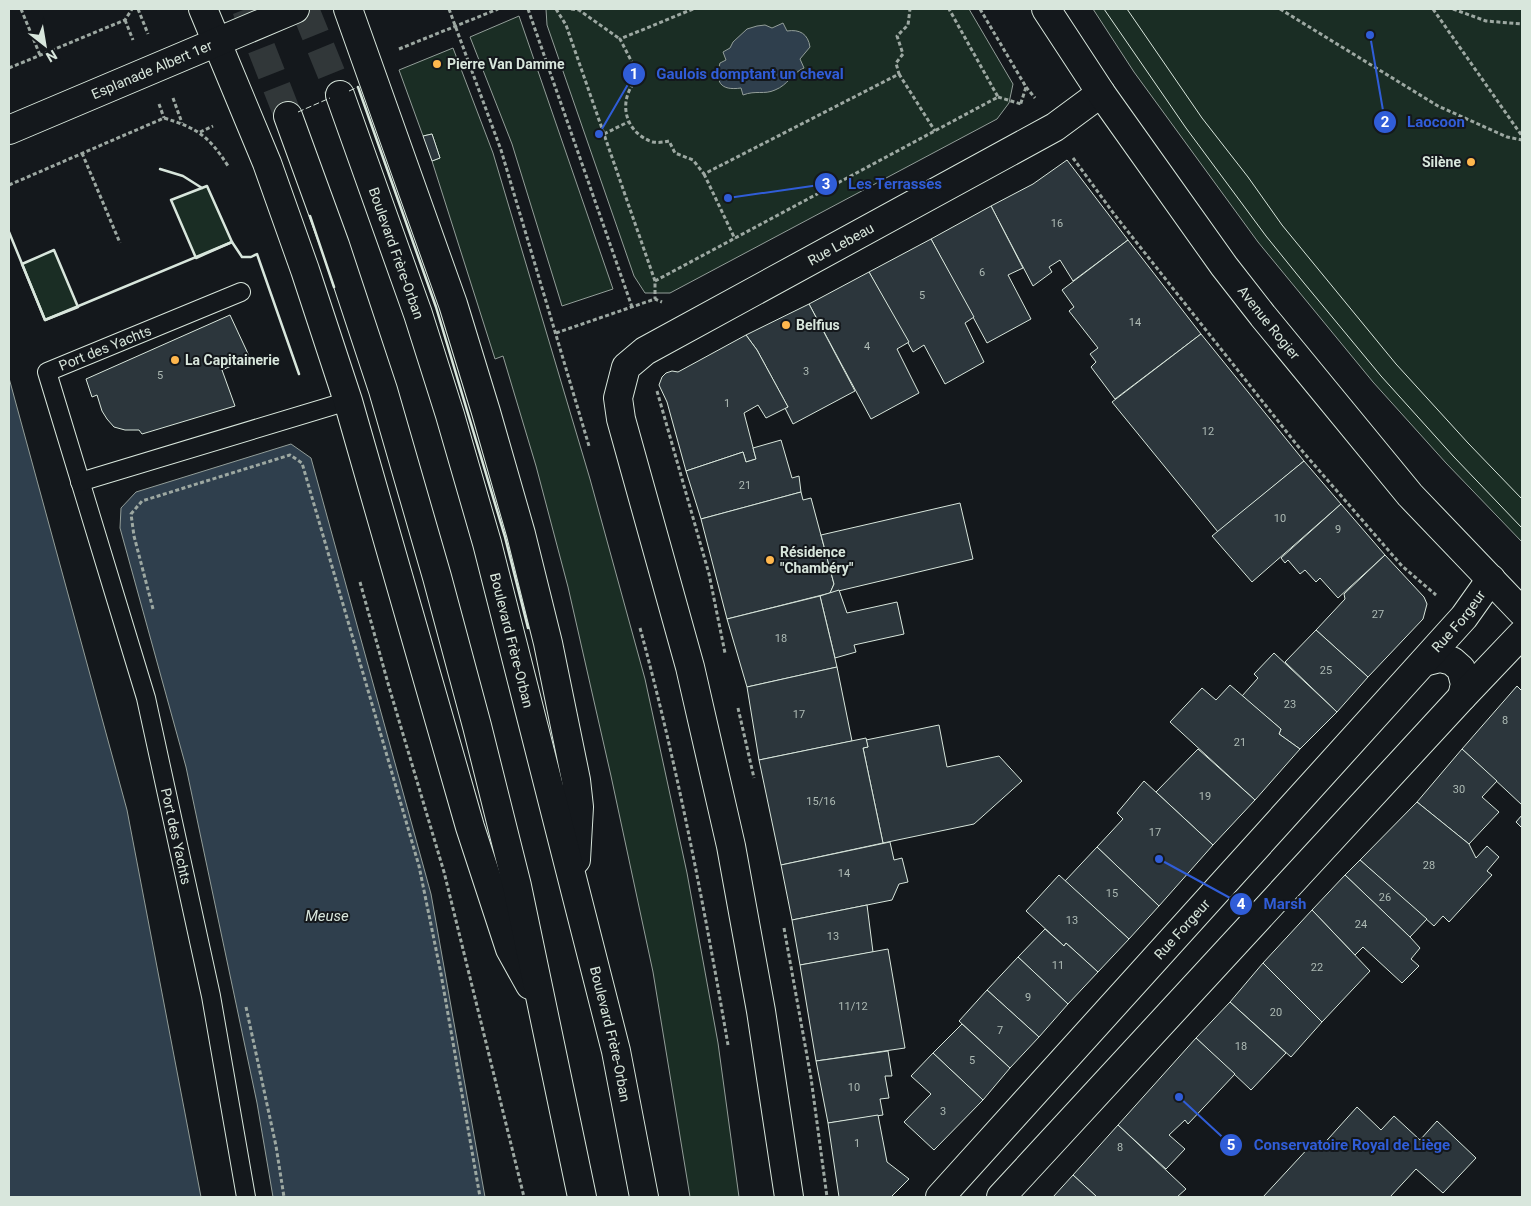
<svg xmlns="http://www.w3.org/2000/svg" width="1531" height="1206" viewBox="0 0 1531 1206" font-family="Roboto,sans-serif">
<rect width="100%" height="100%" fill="#14181c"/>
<g fill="#1a2d24" stroke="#939e99">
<polygon points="546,9 969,9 1013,84 1009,103 997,119 670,293 645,293 634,276 547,25"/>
<polygon points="1093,9 1522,9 1522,542 1446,463 1373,382 1258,242 1134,72"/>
<polygon points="519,16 613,289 562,306 512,144 470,37"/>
<polygon points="453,48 493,153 590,479 645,679 687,873 718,1043 739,1197 690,1197 653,972 611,776 568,587 536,466 503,356 495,359 432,161 440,158 432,134 423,136 399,70"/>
<polygon points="207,186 232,242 196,258 171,200"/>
<polygon points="54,250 78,307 45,320 22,264"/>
</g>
<g fill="#2f3f4d" stroke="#939e99">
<path d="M783 23 787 31C800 29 808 34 810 47L800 59 804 68C792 73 788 85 775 90 764 95 756 90 743 95L741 88C720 91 715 82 720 63L726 60 723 52 730 48 733 42 747 29 757 26 765 25 772 28Z"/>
<polygon points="9,378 127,810 201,1197 9,1197"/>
<polygon points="291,444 311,458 431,894 485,1197 273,1197 257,1103 186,767 120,528 121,508 136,492"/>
</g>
<g fill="#2c363c" stroke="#d8e6dc">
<polygon points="432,134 440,158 432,161 423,136"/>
<polygon points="1067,160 1128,240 1073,281 1060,260 1049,267 1052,272 1033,286 991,206 1033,184"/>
<polygon points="991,206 1023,268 1008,275 1031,319 987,343 931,239"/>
<polygon points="931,239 974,317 965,323 984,362 945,384 924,345 913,352 869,272"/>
<polygon points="1128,240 1201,334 1115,399 1091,367 1096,362 1090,354 1098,348 1069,311 1074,307 1062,290"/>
<polygon points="869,272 909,342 897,349 919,393 871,419 809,304"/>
<polygon points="809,304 855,391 793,424 785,408 788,407 757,350 746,335"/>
<polygon points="230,315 250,358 222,370 235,406 142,434 139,430 125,430 114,427 107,419 102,411 97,395 92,397 86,379"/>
<polygon points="1201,334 1304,461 1218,532 1112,402"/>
<polygon points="746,335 757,350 788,407 766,418 758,405 744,413 756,459 746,462 743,452 686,471 667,402 659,385 662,377 666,373 672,371 678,372"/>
<polygon points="781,440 792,478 799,476 801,492 701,519 686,471 743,452 746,462 756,459 753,448"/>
<polygon points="1304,461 1341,504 1252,582 1212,536"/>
<polygon points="801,492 803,500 811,498 834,584 830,593 727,619 701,519"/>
<polygon points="960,503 973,559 830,593 834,584 821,535"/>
<polygon points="1341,504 1385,555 1338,598 1320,578 1316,582 1305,570 1300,574 1288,560 1285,563 1281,558"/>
<polygon points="1385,555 1424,597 1427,604 1423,619 1368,677 1316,630 1345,599 1344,594"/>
<polygon points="839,590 847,613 897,602 904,634 854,645 856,652 835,658 820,596"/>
<polygon points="820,596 837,667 747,687 727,619"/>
<polygon points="1316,630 1368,677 1337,712 1285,662"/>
<polygon points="1274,653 1337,712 1300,749 1279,734 1281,729 1242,696 1258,678 1254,674"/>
<polygon points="837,667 852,741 759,760 747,687"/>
<polygon points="1230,685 1281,729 1279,734 1300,749 1255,800 1170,722 1202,688 1216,700"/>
<polygon points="1517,686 1522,691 1522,805 1462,749"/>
<polygon points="939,725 947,767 999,756 1022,781 974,824 883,843 863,748 868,747 866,740"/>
<polygon points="866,738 868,747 863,748 883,843 781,865 759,760"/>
<polygon points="1198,749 1255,800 1213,845 1156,792"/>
<polygon points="1462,749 1497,781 1482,797 1499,812 1469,844 1417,802"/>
<polygon points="1144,781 1213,845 1159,906 1097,847 1123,819 1117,813"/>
<polygon points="1417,802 1469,844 1476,858 1487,846 1499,857 1487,871 1492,875 1449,922 1443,916 1434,926 1360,860"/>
<polygon points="1522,815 1522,828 1516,822"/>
<polygon points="890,842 894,860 902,858 908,882 899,884 892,900 792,920 781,865"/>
<polygon points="1097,847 1159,906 1129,939 1065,881"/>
<polygon points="1360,860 1427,919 1410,937 1345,875"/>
<polygon points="1059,875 1129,939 1098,972 1066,943 1064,946 1026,911"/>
<polygon points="1345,875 1410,937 1420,948 1411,959 1419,966 1402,983 1363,947 1355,955 1312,910"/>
<polygon points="867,905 873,952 800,965 792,920"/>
<polygon points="1312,910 1370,971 1322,1022 1263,963"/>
<polygon points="1045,929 1064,946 1066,943 1098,972 1068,1004 1018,957"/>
<polygon points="888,949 905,1048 816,1061 800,965"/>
<polygon points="1018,957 1068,1004 1039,1037 987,990"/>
<polygon points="1263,963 1322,1022 1291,1057 1230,1002"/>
<polygon points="987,990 1039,1037 1010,1068 959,1021"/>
<polygon points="1230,1002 1286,1053 1251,1090 1196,1038"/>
<polygon points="962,1024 1010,1068 983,1100 933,1053"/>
<polygon points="1196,1038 1235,1074 1188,1124 1185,1120 1169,1135 1185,1149 1166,1169 1118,1125"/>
<polygon points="888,1051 892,1076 885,1076 889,1098 880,1099 883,1115 828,1123 816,1061"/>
<polygon points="933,1053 983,1100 934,1150 904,1122 931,1094 911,1076"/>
<polygon points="1357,1107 1381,1130 1394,1116 1420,1140 1437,1121 1476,1158 1443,1193 1416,1169 1390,1197 1263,1197 1312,1144 1319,1149"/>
<polygon points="878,1115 887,1162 909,1179 891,1197 839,1197 828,1123"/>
<polygon points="1118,1125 1186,1189 1177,1197 1097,1197 1073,1175"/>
<polygon points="1073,1175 1097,1197 1053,1197"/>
</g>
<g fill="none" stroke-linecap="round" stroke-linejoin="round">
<g stroke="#313739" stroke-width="28" stroke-dasharray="28 14" stroke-linecap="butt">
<polyline points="246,9 288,116"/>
<polyline points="305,9 340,95"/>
</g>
<g stroke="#d8e6dc" stroke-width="20">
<g id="lane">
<path id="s1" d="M241 292 47 372 146 698 211 996 246 1197"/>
<polyline points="80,482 348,401"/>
</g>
</g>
<g stroke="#d8e6dc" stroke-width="30">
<g id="street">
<polyline points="1424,662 1440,658 1452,661 1461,669 1465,684 1462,697"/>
<path id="s2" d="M789 1197 761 1011 731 846 690 667 621 419 618 398 626 367 645 351 1055 127 1101 93"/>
<path id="s3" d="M940 1197 1464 617 1491 579"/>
<polyline points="1001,1197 1462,697 1522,634"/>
</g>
</g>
<g stroke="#d8e6dc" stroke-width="30">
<g id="secondary">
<polyline points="203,9 267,163 305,270 348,401 470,827 510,949 530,985"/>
<polyline points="348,9 453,304 486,412 521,534 548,643 576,780 579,807 576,860"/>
<path id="s4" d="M1046 9 1101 93 1224 266 1263 316 1410 495 1522 612"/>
<path id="s5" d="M340 95 418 314 450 415 487 543 616 1051 644 1197"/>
<polyline points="288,116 335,245 383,390 437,577 477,726 517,886 582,1197"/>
</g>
</g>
<g stroke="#d8e6dc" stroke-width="30">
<g id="primary">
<path id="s6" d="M9 130 295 9"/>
</g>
</g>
<g stroke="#9da8a2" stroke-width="3" stroke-dasharray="4 2.5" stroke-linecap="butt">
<polyline points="21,9 40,55"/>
<polyline points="138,9 148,34"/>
<polyline points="449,9 501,150 589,446"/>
<polyline points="528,9 632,307"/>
<polyline points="556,9 566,25 655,281 655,299"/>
<polyline points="571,9 579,10 620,39"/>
<path d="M693 9 620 39 639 76C636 80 632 85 630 89 619 111 630 135 653 142 658 143 664 142 669 141L675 153 693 160 704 174 899 74 896 63 903 54 897 36 908 25 910 9"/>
<polyline points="980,9 1026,87 1020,106"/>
<polyline points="1280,9 1438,106 1507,137 1522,140"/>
<polyline points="1433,9 1522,136"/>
<polyline points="1453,9 1486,21 1522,24"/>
<polyline points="125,20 133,40"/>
<polyline points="399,49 498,9"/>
<polyline points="9,68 125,20 132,9"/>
<polyline points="899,74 935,131"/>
<polyline points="1026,87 1035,98"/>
<polyline points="998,97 1021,104"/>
<polyline points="173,98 182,123"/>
<polyline points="159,104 164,118"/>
<polyline points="200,132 213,126"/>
<polyline points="604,134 628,122"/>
<polyline points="82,153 120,243"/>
<polyline points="1073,158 1114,214 1297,445 1402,566 1436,595"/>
<polyline points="704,174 735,239"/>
<path d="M9 185 164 118C197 128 209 136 228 166"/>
<polyline points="655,281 998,97 949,9"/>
<polyline points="556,333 655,299 662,302"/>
<polyline points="657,391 709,574 725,653"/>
<polyline points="360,582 389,687 444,872 524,1197"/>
<polyline points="153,609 134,536 131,514 142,501 290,455 302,463 419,866 441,974 480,1197"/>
<path d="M640 628C677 764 704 905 728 1045"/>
<polyline points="738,708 754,778"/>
<polyline points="784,928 811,1078 827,1197"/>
<polyline points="246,1007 276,1146 284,1197"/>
</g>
<use href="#lane" stroke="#14181c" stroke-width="18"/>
<use href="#street" stroke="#14181c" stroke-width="28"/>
<use href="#secondary" stroke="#14181c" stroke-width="28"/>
<use href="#primary" stroke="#14181c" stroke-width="28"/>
<g stroke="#d8e6dc" stroke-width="1">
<polyline points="1104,9 1186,128 1266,236 1304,283 1381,376 1454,457 1522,528"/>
<polyline points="1127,9 1202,118 1248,177 1282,225 1396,364 1468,443 1522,499"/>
</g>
<g stroke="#d8e6dc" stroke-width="1" stroke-dasharray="6 2.5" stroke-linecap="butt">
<polyline points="349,91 358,87"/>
<polyline points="298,112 330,98"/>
</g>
<g stroke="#d8e6dc" stroke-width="2.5">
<polyline points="358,87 436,307 505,537 528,628"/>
<polyline points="160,169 183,176 202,188"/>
<polygon points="207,186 232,242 196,258 171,200"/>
<polyline points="310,216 334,287"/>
<polyline points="9,232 45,320 232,242 242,257 251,257 257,254 299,374"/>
<polygon points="54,250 78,307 45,320 22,264"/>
</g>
</g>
<g fill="#ffb74d" stroke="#14181c" stroke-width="2">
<circle cx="437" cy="64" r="5"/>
<circle cx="1471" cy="162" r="5"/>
<circle cx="786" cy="325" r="5"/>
<circle cx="175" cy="360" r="5"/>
<circle cx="770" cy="560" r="5"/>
</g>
<g text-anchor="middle" stroke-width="4" stroke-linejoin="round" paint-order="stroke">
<g font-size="11" fill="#adbab4">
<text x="1057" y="227">16</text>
<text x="982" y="276">6</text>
<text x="922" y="299">5</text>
<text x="1135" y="326">14</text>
<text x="867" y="350">4</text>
<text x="806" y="375">3</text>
<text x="160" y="379">5</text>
<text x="727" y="407">1</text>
<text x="1208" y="435">12</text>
<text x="745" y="489">21</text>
<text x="1280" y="522">10</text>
<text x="1338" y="533">9</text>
<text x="1378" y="618">27</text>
<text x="781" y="642">18</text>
<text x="1326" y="674">25</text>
<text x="1290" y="708">23</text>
<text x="799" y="718">17</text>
<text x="1505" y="724">8</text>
<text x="1240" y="746">21</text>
<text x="1459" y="793">30</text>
<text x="1205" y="800">19</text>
<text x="821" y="805">15/16</text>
<text x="1155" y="836">17</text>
<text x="1429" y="869">28</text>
<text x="844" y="877">14</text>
<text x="1112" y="897">15</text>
<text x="1385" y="901">26</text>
<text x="1072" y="924">13</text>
<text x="1361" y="928">24</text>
<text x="833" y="940">13</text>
<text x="1058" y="969">11</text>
<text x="1317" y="971">22</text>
<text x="1028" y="1001">9</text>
<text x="853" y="1010">11/12</text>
<text x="1276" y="1016">20</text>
<text x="1000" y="1034">7</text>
<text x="1241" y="1050">18</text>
<text x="972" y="1064">5</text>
<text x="854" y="1091">10</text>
<text x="943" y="1115">3</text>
<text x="857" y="1147">1</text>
<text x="1120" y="1151">8</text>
</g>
<g font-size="14" font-weight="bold" fill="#d8e6dc" stroke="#14181c" text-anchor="start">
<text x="447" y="69">Pierre Van Damme</text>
<text x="1461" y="167" text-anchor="end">Silène</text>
<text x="796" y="330">Belfius</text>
<text x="185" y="365">La Capitainerie</text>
<text x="780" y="557">Résidence<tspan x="780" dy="16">"Chambéry"</tspan></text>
</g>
<g font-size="14" fill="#d8e6dc" stroke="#14181c">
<text dy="5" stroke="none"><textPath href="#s6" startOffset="155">Esplanade Albert 1er</textPath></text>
<text dy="5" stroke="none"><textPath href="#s2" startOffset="1098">Rue Lebeau</textPath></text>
<text dy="5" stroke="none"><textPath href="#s5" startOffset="168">Boulevard Frère-Orban</textPath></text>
<text dy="5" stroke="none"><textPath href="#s4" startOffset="385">Avenue Rogier</textPath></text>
<text transform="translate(105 348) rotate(-22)" y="5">Port des Yachts</text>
<text dy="5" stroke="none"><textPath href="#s3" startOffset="775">Rue Forgeur</textPath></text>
<text dy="5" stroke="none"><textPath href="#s5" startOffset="572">Boulevard Frère-Orban</textPath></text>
<text dy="5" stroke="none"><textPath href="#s1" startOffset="692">Port des Yachts</textPath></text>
<text dy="5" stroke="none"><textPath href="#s3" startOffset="361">Rue Forgeur</textPath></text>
<text dy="5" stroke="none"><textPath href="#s5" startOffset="978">Boulevard Frère-Orban</textPath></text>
</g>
<g font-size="15" font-style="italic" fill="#d8e6dc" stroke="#14181c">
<text x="327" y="921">Meuse</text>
</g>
</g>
<path fill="none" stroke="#305dd8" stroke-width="2" d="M599 134L634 74M1370 35L1385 122M728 198L826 184M1159 859L1241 904M1179 1097L1231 1145"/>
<g fill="#305dd8" stroke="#14181c" stroke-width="2">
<circle cx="599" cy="134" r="5"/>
<circle cx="1370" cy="35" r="5"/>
<circle cx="728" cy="198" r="5"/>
<circle cx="1159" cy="859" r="5"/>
<circle cx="1179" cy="1097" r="5"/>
<circle cx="634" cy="74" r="12"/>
<circle cx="1385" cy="122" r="12"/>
<circle cx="826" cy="184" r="12"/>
<circle cx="1241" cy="904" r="12"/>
<circle cx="1231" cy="1145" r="12"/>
</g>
<g font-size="15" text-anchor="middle" font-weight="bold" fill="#fff">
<text x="634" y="79">1</text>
<text x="1385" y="127">2</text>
<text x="826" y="189">3</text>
<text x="1241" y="909">4</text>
<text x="1231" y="1150">5</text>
</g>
<g font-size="15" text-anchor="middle" font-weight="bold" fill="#305dd8" stroke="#14181c" stroke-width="4" stroke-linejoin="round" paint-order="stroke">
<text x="750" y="79">Gaulois domptant un cheval</text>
<text x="1436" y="127">Laocoon</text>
<text x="895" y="189">Les Terrasses</text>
<text x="1285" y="909">Marsh</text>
<text x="1352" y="1150">Conservatoire Royal de Liège</text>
</g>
<rect width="1531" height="1206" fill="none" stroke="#d8e6dc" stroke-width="20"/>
<g transform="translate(45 45) rotate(149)" stroke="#14181c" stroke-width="4" paint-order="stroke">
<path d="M0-4L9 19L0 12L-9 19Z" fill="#d8e6dc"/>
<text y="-8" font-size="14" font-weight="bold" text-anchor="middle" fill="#d8e6dc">N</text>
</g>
</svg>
